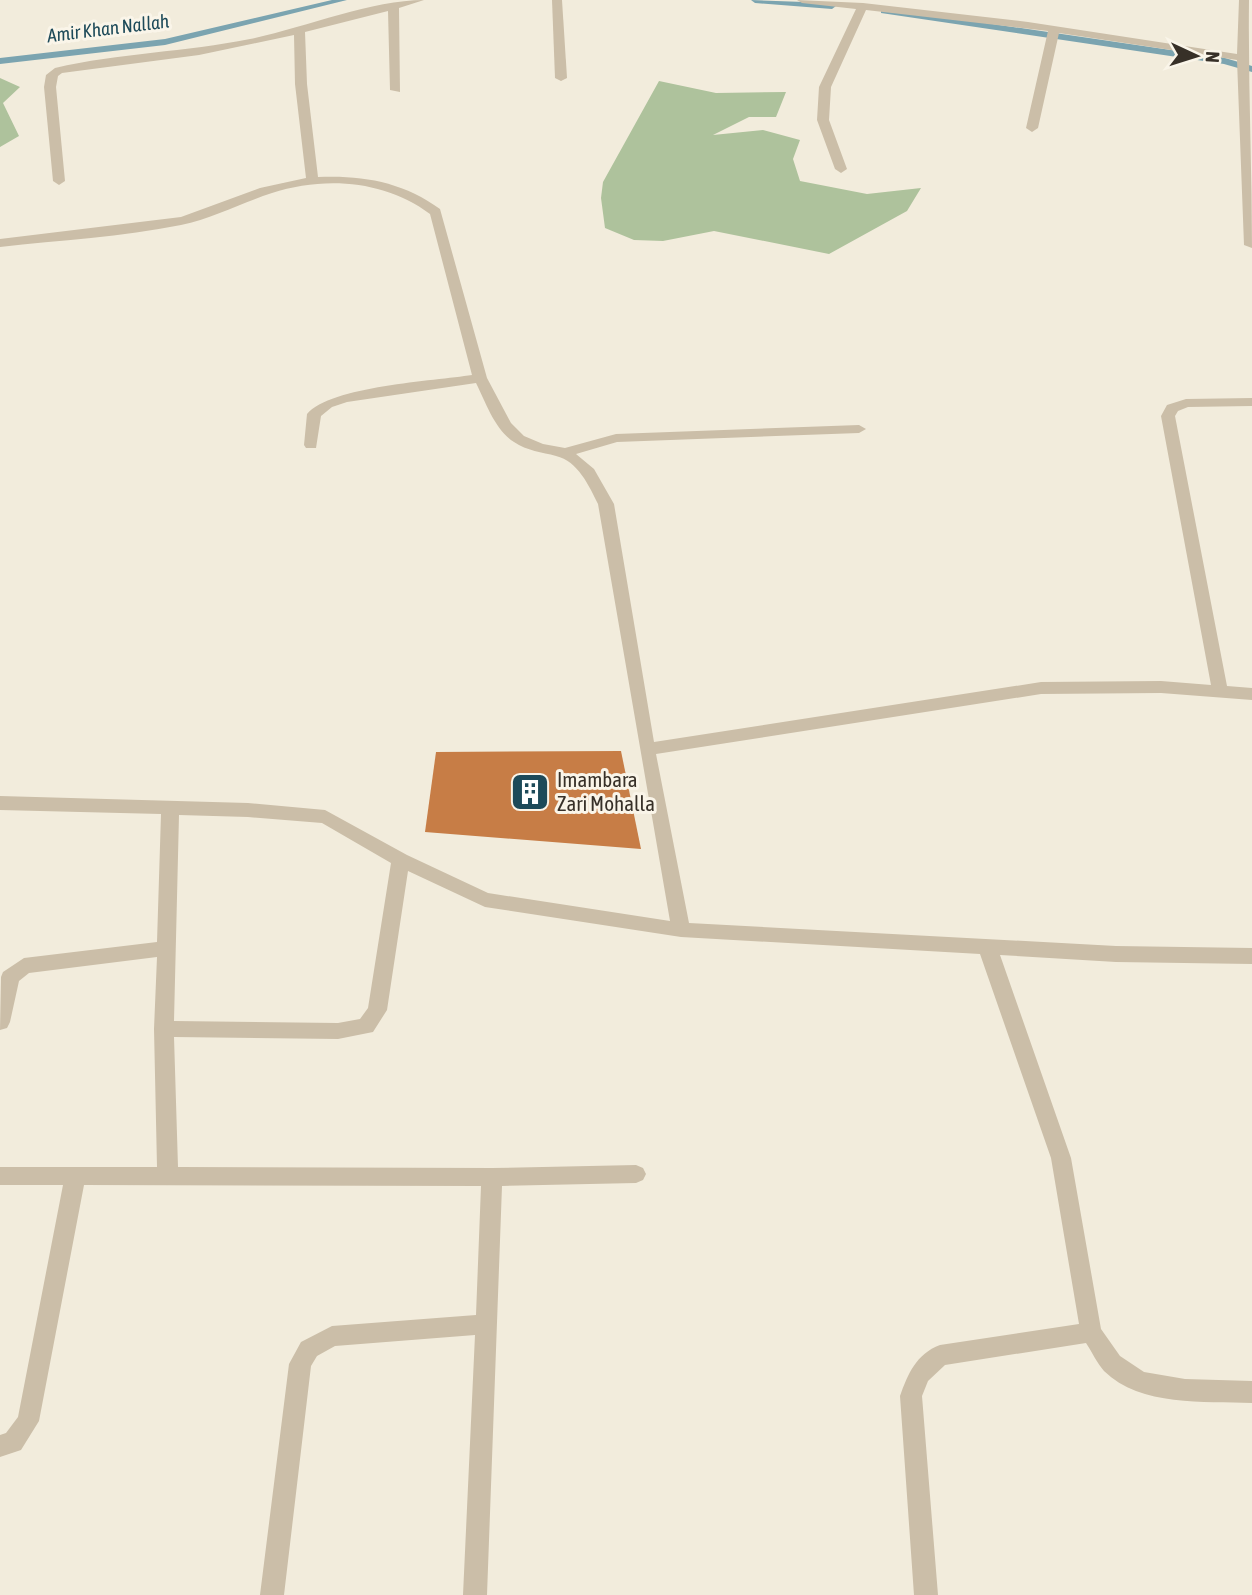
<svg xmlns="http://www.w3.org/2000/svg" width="1252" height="1595" viewBox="0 0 1252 1595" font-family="'Asap Condensed',sans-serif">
<rect width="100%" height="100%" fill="#f2ecdc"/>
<g fill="#aec29c">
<polygon points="0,78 20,87 3,103 19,136 0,147"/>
<polygon points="659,81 716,93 786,92 776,117 749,117 713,135 763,130 800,140 793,159 800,181 867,194 921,188 907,211 829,254 714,231 663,241 634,240 605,228 601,198 603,182"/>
</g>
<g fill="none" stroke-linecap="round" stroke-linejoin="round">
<g fill="#7ba4b0" fill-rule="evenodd">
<polygon points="332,0 347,0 165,45 0,64 0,58 165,39"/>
<polygon points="751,0 832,3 836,6 832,9 755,3"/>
<polygon points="884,8 1225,58 1252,66 1252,72 1224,64 881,13 881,9"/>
</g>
</g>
<polygon fill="#c77d46" points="621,751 641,849 425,832 436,752"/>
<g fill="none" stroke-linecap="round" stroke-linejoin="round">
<g fill="#cbbea8" fill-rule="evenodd">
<path d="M424 0 399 8 400 92 390 90 388 11 305 32 307 84 318 177C363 175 403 182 440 209L487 378 511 423 524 436 543 444 565 448 616 434 859 425 866 429 859 433 617 442 576 454 594 469 614 504 654 742 1041 682 1161 681 1211 685 1161 416 1167 405 1186 399 1252 398V406L1188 407 1178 411 1175 416 1227 686 1252 688V700L1161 693 1041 694 656 754 689 923 1116 946 1252 948V964L1116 962 1000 955 1071 1158 1101 1329 1120 1356 1144 1372 1185 1379 1252 1381V1403C1204 1401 1141 1407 1104 1371 1097 1363 1092 1352 1086 1343L945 1365 928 1381 922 1396 938 1595H914L900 1396C908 1374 916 1354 940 1345L1079 1324 1051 1158 980 954 681 937 485 907 408 871 387 1010 373 1032 338 1039 174 1037 178 1167 492 1168 636 1165 643 1168 646 1174 643 1180 636 1183 502 1186 487 1595H463L475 1335 335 1346 317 1356 311 1366 284 1595H260L289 1364 301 1342 332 1326 476 1315 481 1186 84 1185 39 1421 21 1450 0 1457V1435L6 1433 18 1417 63 1185H0V1167H157L154 1029 157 957 29 973 19 981 10 1022 7 1028 0 1030 1 977 3 972 24 958 157 942 161 814 0 810V796L248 803 325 810 407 855 488 893 670 921 598 504C589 486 578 461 556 456 542 452 527 451 514 442 495 430 486 403 476 383L347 402 332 407 321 416 316 448H306L304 445 307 414C331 386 434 381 472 375L430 214C385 180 324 176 272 193 241 203 213 218 181 225 122 237 60 240 0 247V239L181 217 260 188 306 178 295 84 294 35 199 55 62 73 58 76 56 87 65 181 59 185 53 181 44 87 46 75 55 68C119 53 186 52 250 39 304 28 371 0 424 0ZM179 815 248 817 322 823 391 863 368 1008 360 1019 338 1023 174 1021Z"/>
<polygon points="552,0 562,0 567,78 561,81 555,78"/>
<path d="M797 0 863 3 1028 22 1237 54 1239 0H1249C1248 83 1252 165 1252 248L1244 245 1237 60 1059 33 1038 128 1032 132 1026 128 1048 31 866 10 831 87 829 120 847 169 841 173 835 169 817 120 819 87 856 9 802 3Z"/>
</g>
</g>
<defs>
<g id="building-square" transform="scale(2.0125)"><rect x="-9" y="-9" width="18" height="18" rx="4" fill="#1d4a59" stroke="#faf5e9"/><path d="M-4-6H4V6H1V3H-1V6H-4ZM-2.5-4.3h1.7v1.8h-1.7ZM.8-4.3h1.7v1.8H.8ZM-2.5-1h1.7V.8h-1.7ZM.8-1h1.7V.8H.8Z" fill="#fff"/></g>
</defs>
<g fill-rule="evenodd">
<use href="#building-square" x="530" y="792"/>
</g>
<g text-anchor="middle" stroke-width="6" stroke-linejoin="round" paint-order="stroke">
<g font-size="19" font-style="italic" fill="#1d4a59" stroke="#faf5e9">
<text transform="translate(108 28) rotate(-7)" y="7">Amir Khan Nallah</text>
</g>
<g font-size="21" fill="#373028" stroke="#faf5e9" text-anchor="start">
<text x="557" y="787">Imambara<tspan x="557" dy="24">Zari Mohalla</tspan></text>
</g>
</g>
<g transform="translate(1196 56) rotate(94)" stroke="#faf5e9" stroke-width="5" paint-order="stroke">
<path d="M0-5L12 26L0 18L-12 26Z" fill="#373028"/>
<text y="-10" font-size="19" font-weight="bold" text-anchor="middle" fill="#373028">N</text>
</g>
</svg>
